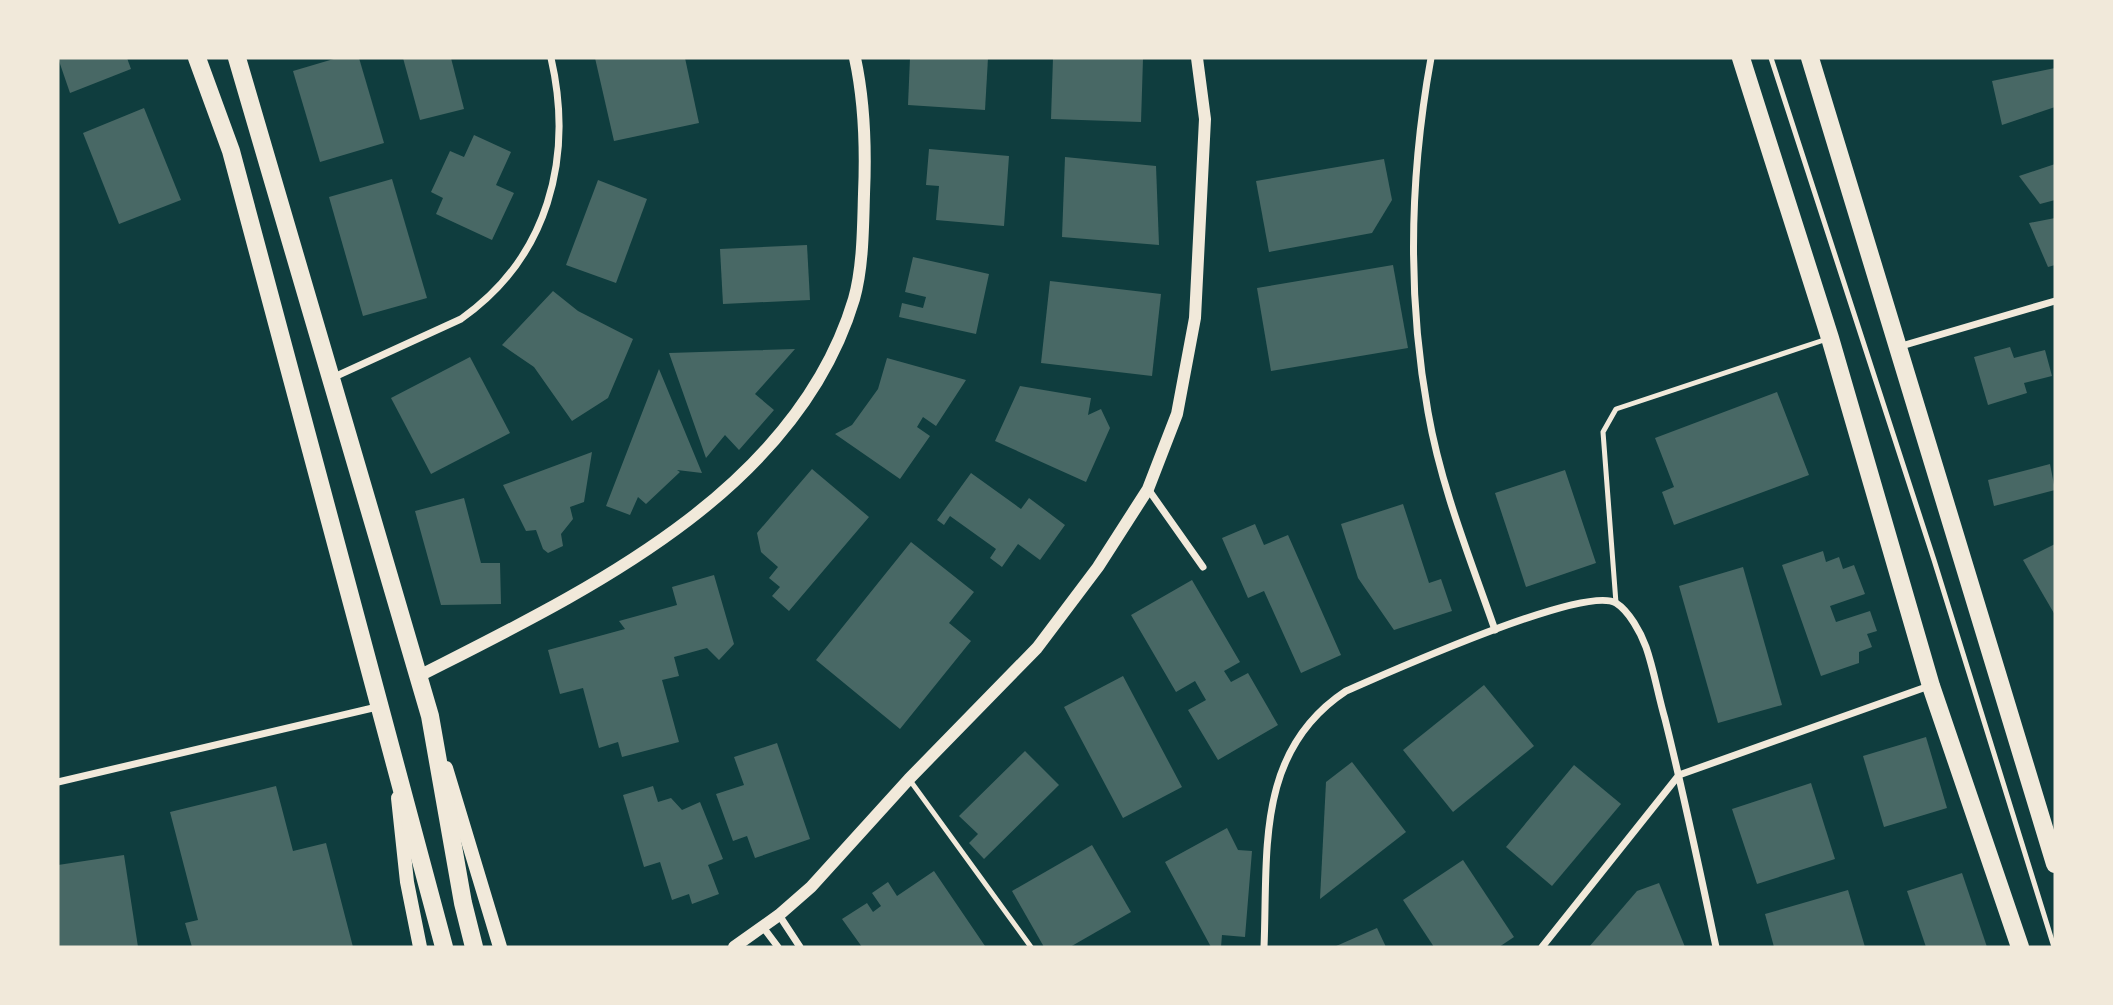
<svg xmlns="http://www.w3.org/2000/svg" width="2113" height="1005" viewBox="0 0 2113 1005" font-family="'Noto Serif',serif">
<rect width="100%" height="100%" fill="#0f3d3e"/>
<g fill="#486865">
<polygon points="58,58 127,58 131,69 70,93"/>
<polygon points="337,58 359,58 384,143 320,162 293,71"/>
<polygon points="403,58 451,58 464,109 420,120"/>
<polygon points="595,58 685,58 699,123 614,141"/>
<polygon points="910,58 988,58 985,110 908,105"/>
<polygon points="1053,58 1143,58 1141,122 1051,119"/>
<polygon points="2055,68 2055,107 2002,125 1992,81"/>
<polygon points="144,108 181,200 119,224 83,133"/>
<polygon points="474,135 511,152 496,185 514,193 492,240 436,214 443,198 431,192 450,151 464,157"/>
<polygon points="929,149 1009,156 1004,226 936,220 939,186 926,185"/>
<polygon points="1065,157 1156,166 1159,245 1062,237"/>
<polygon points="1384,159 1392,200 1372,233 1269,252 1256,181"/>
<polygon points="2055,164 2055,200 2040,204 2019,176"/>
<polygon points="392,179 427,298 363,316 329,197"/>
<polygon points="598,180 647,199 616,283 566,265"/>
<polygon points="2055,218 2055,265 2048,267 2029,223"/>
<polygon points="807,245 810,300 723,304 720,249"/>
<polygon points="913,257 989,274 976,334 899,317 902,303 923,308 926,297 905,292"/>
<polygon points="1393,265 1408,348 1271,371 1257,288"/>
<polygon points="1050,281 1161,294 1152,376 1041,363"/>
<polygon points="553,291 578,311 633,339 608,398 572,421 534,367 502,345"/>
<polygon points="2010,347 2014,358 2045,350 2052,376 2024,383 2027,393 1988,405 1974,357"/>
<polygon points="795,349 755,394 774,410 739,450 725,435 706,458 669,353"/>
<polygon points="470,357 510,433 431,474 391,398"/>
<polygon points="887,358 966,380 936,426 923,417 917,427 930,436 900,479 835,434 852,425 878,389"/>
<polygon points="659,369 702,473 677,470 680,472 646,504 638,497 630,515 606,506"/>
<polygon points="1020,386 1091,398 1088,415 1101,409 1110,428 1086,482 995,441"/>
<polygon points="1777,392 1809,475 1674,525 1662,492 1674,487 1655,438"/>
<polygon points="592,452 584,502 570,507 573,519 561,534 563,546 548,553 543,549 536,530 526,531 503,485"/>
<polygon points="2050,464 2055,490 1994,506 1988,480"/>
<polygon points="812,469 869,517 789,611 772,596 780,587 769,578 778,567 761,552 757,533"/>
<polygon points="1565,470 1596,563 1526,587 1495,493"/>
<polygon points="971,473 1021,509 1029,498 1065,525 1040,560 1018,544 1002,567 990,558 996,549 950,516 944,525 937,520"/>
<polygon points="464,498 481,563 500,563 501,604 441,605 415,511"/>
<polygon points="1403,504 1429,583 1441,579 1452,611 1394,630 1358,578 1341,524"/>
<polygon points="1255,524 1264,545 1288,535 1341,655 1301,673 1264,591 1248,598 1222,538"/>
<polygon points="911,542 974,592 949,623 971,641 900,729 816,660"/>
<polygon points="2055,544 2055,615 2023,560"/>
<polygon points="1823,551 1826,562 1839,557 1843,569 1854,565 1865,594 1830,606 1836,622 1870,611 1877,631 1867,634 1872,647 1859,652 1859,663 1821,676 1782,565"/>
<polygon points="1743,567 1782,705 1718,723 1679,586"/>
<polygon points="714,575 734,644 719,660 707,648 674,657 679,676 662,680 679,742 622,757 618,742 599,748 583,688 560,694 548,650 625,629 619,621 677,605 672,587"/>
<polygon points="1192,580 1240,662 1224,671 1231,682 1248,673 1278,725 1218,760 1188,710 1206,700 1195,681 1176,692 1131,615"/>
<polygon points="1123,676 1182,787 1123,818 1064,707"/>
<polygon points="1484,685 1534,746 1453,812 1403,750"/>
<polygon points="1926,737 1947,808 1884,827 1863,756"/>
<polygon points="777,743 810,839 755,858 747,836 733,841 716,794 744,785 734,757"/>
<polygon points="1025,751 1059,785 984,859 969,843 978,834 959,816"/>
<polygon points="1352,762 1406,832 1320,899 1326,782"/>
<polygon points="1574,765 1621,804 1552,886 1506,847"/>
<polygon points="1811,783 1835,859 1757,884 1732,809"/>
<polygon points="276,786 293,851 326,843 353,947 192,947 185,923 198,920 170,812"/>
<polygon points="653,786 658,802 671,798 682,810 700,802 723,859 708,865 719,894 692,904 689,894 672,900 660,862 644,867 623,795"/>
<polygon points="1227,828 1238,850 1252,851 1245,937 1222,935 1221,947 1211,947 1165,862"/>
<polygon points="1092,845 1131,912 1070,947 1044,947 1012,891"/>
<polygon points="124,855 138,947 58,947 58,865"/>
<polygon points="1463,860 1514,937 1499,947 1434,947 1403,900"/>
<polygon points="934,871 985,946 862,947 842,919 867,903 873,912 881,906 872,893 888,882 897,896"/>
<polygon points="1962,873 1987,947 1926,947 1907,891"/>
<polygon points="1659,883 1685,947 1589,947 1637,891"/>
<polygon points="1848,890 1865,947 1774,947 1765,914"/>
<polygon points="1377,928 1386,947 1334,947"/>
</g>
<g fill="none" stroke-linecap="round" stroke-linejoin="round">
<g stroke="#f1e9da" stroke-width="5">
<polyline points="1771,58 1934,560 2054,947"/>
<polyline points="1616,603 1603,432 1616,409 1827,339"/>
<polyline points="909,779 1031,947"/>
</g>
<g stroke="#f1e9da" stroke-width="7">
<path d="M1431 58C1410 174 1407 295 1428 412 1441 487 1470 558 1495 630"/>
<polyline points="1898,347 2055,301"/>
<path d="M332 378 461 319C548 258 574 158 551 58"/>
<polyline points="1148,489 1203,567"/>
<polyline points="58,782 377,707"/>
<polyline points="779,915 800,947"/>
<polyline points="763,927 778,947"/>
<path d="M1264 947C1268 851 1255 751 1346 691 1388 673 1584 584 1616 603 1629 611 1641 633 1646 647 1654 670 1658 695 1665 719 1684 795 1700 871 1716 947"/>
<polyline points="1542,947 1679,775 1929,686"/>
</g>
<g stroke="#f1e9da" stroke-width="12">
<path d="M419 676C584 592 796 493 854 299 863 267 863 228 864 194 866 148 865 104 855 58"/>
<polyline points="734,947 779,915 811,887 909,779 1037,648 1098,567 1148,489 1177,414 1195,318 1205,119 1197,58"/>
</g>
<g stroke="#f1e9da" stroke-width="14">
<polyline points="446,768 500,947"/>
<polyline points="398,798 407,882 420,947"/>
</g>
<g stroke="#f1e9da" stroke-width="18">
<polyline points="197,58 231,151 444,947"/>
<polyline points="237,58 430,716 463,903 474,947"/>
<polyline points="1741,58 1830,338 1931,686 2020,947"/>
<polyline points="1810,58 2055,864"/>
</g>
</g>
<rect width="2113" height="1005" fill="none" stroke="#f1e9da" stroke-width="119"/>
</svg>
